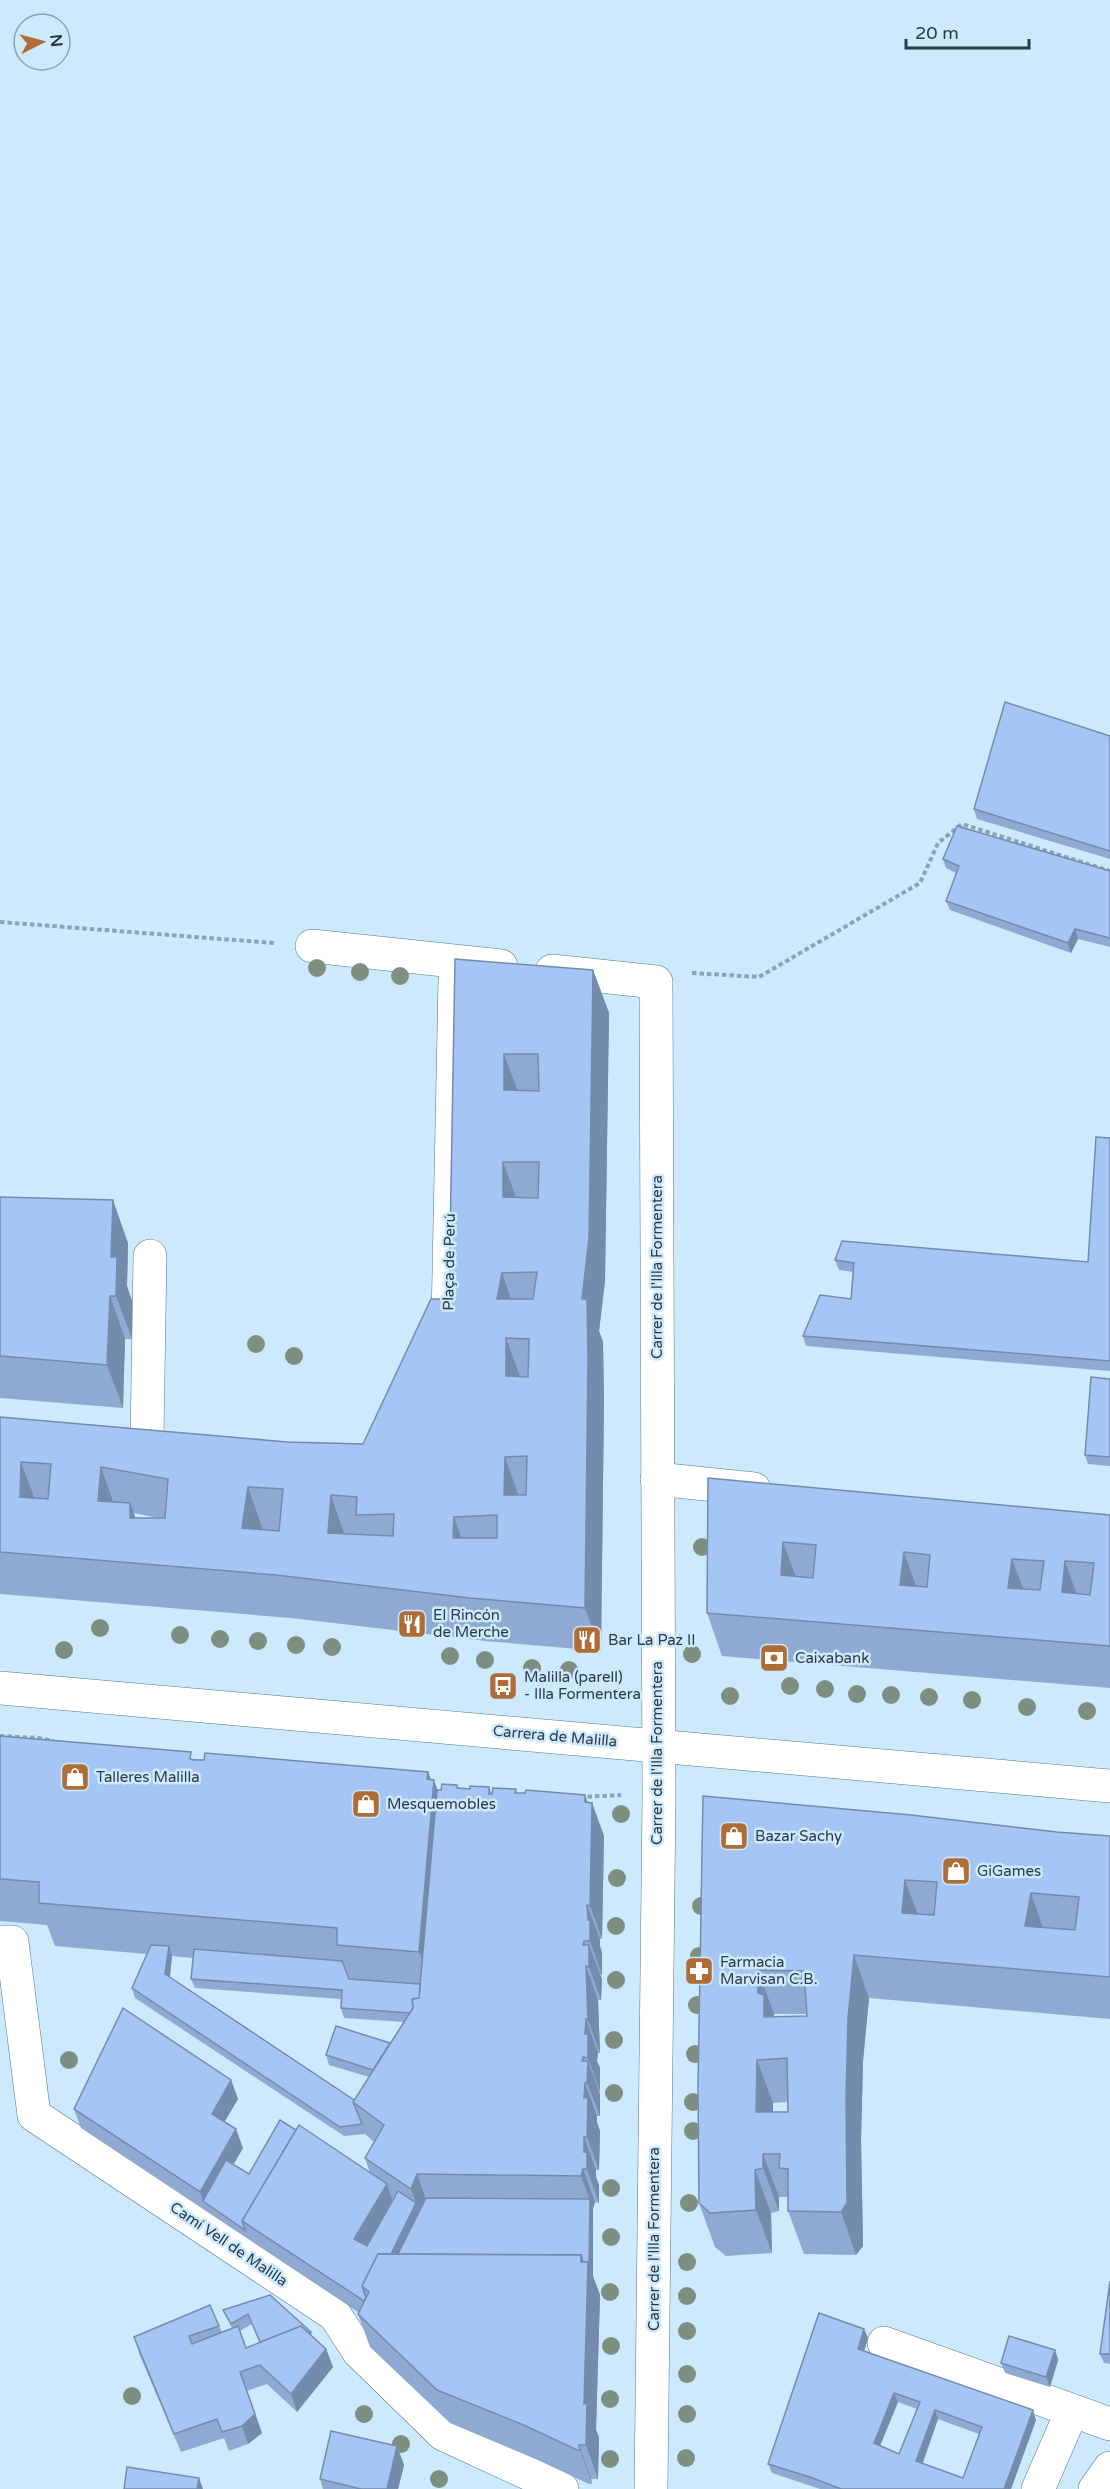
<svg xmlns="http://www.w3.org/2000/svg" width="1110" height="2489" viewBox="0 0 1110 2489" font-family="'Varela Round',sans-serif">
<rect width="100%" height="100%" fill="#cce9fd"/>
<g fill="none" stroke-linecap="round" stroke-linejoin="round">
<g stroke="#56778d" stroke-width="34">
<g id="minor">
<polyline points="312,946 501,966"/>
<polyline points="552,971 656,982 659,1798 651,2489"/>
<polyline points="437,1342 448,1320 455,980"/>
<polyline points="147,1438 150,1256"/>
<polyline points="657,1479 754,1489"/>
<polyline points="0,1688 1110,1786"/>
<polyline points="0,1942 12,1942 34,2115 335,2315 359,2352 443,2434 562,2489"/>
<polyline points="884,2343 1110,2424"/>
<polyline points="1038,2489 1072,2411"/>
<polyline points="1095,2489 1110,2468"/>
</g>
</g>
<g stroke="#8ca3b3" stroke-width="4" stroke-dasharray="4.5 3" stroke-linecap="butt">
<polyline points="0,922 274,943"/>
<polyline points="692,973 759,977 920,883 938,843 962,824 1110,871"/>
<polyline points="0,1736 39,1738 53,1741"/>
<polyline points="580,1797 621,1795"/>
</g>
<use href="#minor" stroke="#fff" stroke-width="33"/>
</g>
<g fill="#7e8f81">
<circle cx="317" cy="968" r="9"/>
<circle cx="360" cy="972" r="9"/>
<circle cx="400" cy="976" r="9"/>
<circle cx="256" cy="1344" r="9"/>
<circle cx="294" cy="1356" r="9"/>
<circle cx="702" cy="1547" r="9"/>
<circle cx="100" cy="1628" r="9"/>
<circle cx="180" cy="1635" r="9"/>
<circle cx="220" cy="1639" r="9"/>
<circle cx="258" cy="1641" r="9"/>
<circle cx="296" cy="1645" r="9"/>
<circle cx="332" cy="1647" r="9"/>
<circle cx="64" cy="1650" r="9"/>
<circle cx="692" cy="1654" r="9"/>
<circle cx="450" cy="1656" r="9"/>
<circle cx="485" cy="1660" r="9"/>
<circle cx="532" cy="1668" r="9"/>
<circle cx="569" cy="1670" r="9"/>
<circle cx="790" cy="1686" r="9"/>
<circle cx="825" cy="1689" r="9"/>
<circle cx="857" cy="1694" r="9"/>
<circle cx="891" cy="1695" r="9"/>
<circle cx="730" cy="1696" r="9"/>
<circle cx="929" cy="1697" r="9"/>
<circle cx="972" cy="1700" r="9"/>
<circle cx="1027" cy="1707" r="9"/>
<circle cx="1087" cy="1711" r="9"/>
<circle cx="621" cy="1814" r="9"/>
<circle cx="617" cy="1878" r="9"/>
<circle cx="701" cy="1906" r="9"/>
<circle cx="616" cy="1926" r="9"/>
<circle cx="699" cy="1956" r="9"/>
<circle cx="616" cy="1980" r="9"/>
<circle cx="697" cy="2005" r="9"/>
<circle cx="614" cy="2040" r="9"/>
<circle cx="695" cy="2054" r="9"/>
<circle cx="69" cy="2060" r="9"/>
<circle cx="614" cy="2093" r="9"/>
<circle cx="693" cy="2102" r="9"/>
<circle cx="693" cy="2131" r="9"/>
<circle cx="611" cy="2188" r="9"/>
<circle cx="689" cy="2203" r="9"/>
<circle cx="611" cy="2237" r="9"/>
<circle cx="687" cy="2262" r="9"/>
<circle cx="610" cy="2292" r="9"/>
<circle cx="687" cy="2296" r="9"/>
<circle cx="687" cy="2331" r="9"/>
<circle cx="611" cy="2346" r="9"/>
<circle cx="687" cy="2374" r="9"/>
<circle cx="132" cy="2396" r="9"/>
<circle cx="610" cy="2399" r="9"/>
<circle cx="364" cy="2414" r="9"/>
<circle cx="687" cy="2414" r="9"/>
<circle cx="401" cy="2444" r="9"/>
<circle cx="686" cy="2458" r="9"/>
<circle cx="610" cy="2459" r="9"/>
<circle cx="439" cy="2479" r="9"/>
</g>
<g fill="#8eaad3" fill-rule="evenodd">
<polygon points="1110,736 1110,859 977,819 974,809"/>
<polygon points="943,859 1110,871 1110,947 1078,939 1071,953 950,910 946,901 956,873 946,868"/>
<path d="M455 959 593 970 609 1013 605 1281 599 1331 603 1342 604 1401 601 1651 486 1641 291 1618 0 1594V1417L287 1442 363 1444 449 1299ZM134 1513 158 1518H135Z"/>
<polygon points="1110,1138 1110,1371 806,1346 803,1336 851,1299 854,1272 839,1270 835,1260 1088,1262"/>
<polygon points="0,1197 128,1243 127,1286 132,1301 132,1339 125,1339 123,1408 0,1398"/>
<polygon points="1110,1379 1110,1466 1088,1464 1085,1455"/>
<polygon points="708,1478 1110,1515 1110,1688 722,1656 707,1613"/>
<path d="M0 1736 193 1759 428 1772 431 1779 437 1790H441L457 1785 459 1788 470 1789 489 1787 492 1794 516 1789 517 1793 585 1795 587 1802 592 1803 604 1836 602 1939H600V1946L602 1953V1975H600L602 1979 601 2000H598L600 2053H598L597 2061 600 2068V2091H599L600 2094V2116H597V2122L600 2131 599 2170H596V2177L599 2185V2203L595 2202 593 2209V2276L600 2295 596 2430 599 2437 598 2479H591L592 2484H589L538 2460 450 2423 370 2347 358 2314V2312L81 2128 74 2109 231 2080 238 2099 224 2122 243 2148 233 2164 249 2174 296 2130 370 2173 365 2158 374 2142 366 2135 365 2134 344 2136 135 1998 132 1988 147 1954 55 1946 47 1925 0 1921ZM172 1956 193 1958 191 1979 195 1988 341 1999V2008L344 2018 404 2022 390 2043 326 2055 329 2065 369 2077 354 2100 170 1977Z"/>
<path d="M703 1796 1057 1832 1110 1836V2019L869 1998 863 2061 861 2140 863 2246 856 2255 804 2254 788 2211V2197H779V2211L771 2213 772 2253 726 2256 715 2247 699 2203ZM774 2014H807V2016L774 2017ZM788 2102V2112H773V2103Z"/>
<polygon points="1110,2281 1110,2364 1104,2363 1100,2354"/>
<path d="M270 2295 311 2332 312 2336 326 2349 333 2367 297 2412 267 2384 247 2391 262 2433 248 2444 229 2451 224 2438 181 2452 140 2356 134 2337 219 2326 222 2332 232 2328 223 2310ZM252 2324 260 2342 246 2348 240 2331Z"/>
<path d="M868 2338 864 2351 1036 2420 1011 2489H820L772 2473 768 2464ZM898 2402 917 2409 899 2454 880 2446ZM938 2419 979 2434 963 2478 922 2464Z"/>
<polygon points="1055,2350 1058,2360 1050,2387 1005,2373 1001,2363"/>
<polygon points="397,2446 404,2465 398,2489 323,2489 320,2479"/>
</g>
<g fill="#748bac">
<polygon points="1075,929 1078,939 1071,953 1068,943"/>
<polygon points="593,970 609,1013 605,1281 599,1331 603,1342 604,1401 601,1651 585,1608 582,1299"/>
<polygon points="504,1054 520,1097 504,1090"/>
<polygon points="503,1162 519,1205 503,1197"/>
<polygon points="113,1200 128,1243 127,1286 132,1301 132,1339 116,1296 111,1257"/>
<polygon points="502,1273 517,1316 497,1299"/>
<polygon points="110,1296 125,1339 123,1408 107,1365"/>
<polygon points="506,1338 522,1382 506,1376"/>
<polygon points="505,1457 520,1500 504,1495"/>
<polygon points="21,1462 37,1505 20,1497"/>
<polygon points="101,1467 116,1510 98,1501"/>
<polygon points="248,1487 263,1530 242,1528"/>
<polygon points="331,1495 346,1539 328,1533"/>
<polygon points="130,1503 146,1546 130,1518"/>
<polygon points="454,1517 469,1560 453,1538"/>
<polygon points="783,1542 799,1585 781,1575"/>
<polygon points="904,1552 919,1595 900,1585"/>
<polygon points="1012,1559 1028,1602 1008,1588"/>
<polygon points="1065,1561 1080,1604 1062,1592"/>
<polygon points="428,1772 433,1786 434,1780 449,1823 431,1985 419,1952"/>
<polygon points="585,1795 592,1814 592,1803 604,1836 602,1939 590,1906"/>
<polygon points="905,1880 921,1923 902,1913"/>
<polygon points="1031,1893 1046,1936 1025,1926"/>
<polygon points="587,1905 600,1939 600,1946 602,1953 602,1975 590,1941 588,1920"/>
<polygon points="584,1941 589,1957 589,1945 602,1979 601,2000 589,1967 583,1945"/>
<polygon points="169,1946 172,1956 169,1984 165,1974"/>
<polygon points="854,1955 869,1998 863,2061 861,2140 863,2246 856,2255 841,2212 846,2097 848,2018"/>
<polygon points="586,1966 598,2000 600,2053 588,2020"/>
<polygon points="758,1970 774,2014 774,2022 780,2038 780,2060 764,2017 758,1993"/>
<polygon points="586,2019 598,2053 597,2061 600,2068 600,2091 588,2058 585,2034"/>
<polygon points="583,2057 588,2071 588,2061 600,2094 600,2116 587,2083 582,2061"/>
<polygon points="757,2060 773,2103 772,2155 756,2112"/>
<polygon points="231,2080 238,2099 218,2133 212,2114"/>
<polygon points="585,2083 597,2116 597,2122 600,2131 599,2170 587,2137 584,2098"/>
<polygon points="236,2129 243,2148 210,2205 203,2201 200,2192"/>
<polygon points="584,2137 596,2170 596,2177 599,2185 599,2203 587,2169 584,2152"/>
<polygon points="763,2154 779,2197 779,2211 763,2168"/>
<polygon points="583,2169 595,2202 593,2209 581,2176"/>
<polygon points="755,2170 771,2213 772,2253 756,2210"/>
<polygon points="417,2174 429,2208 423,2222 411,2189"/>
<polygon points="387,2184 393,2202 361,2257 354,2239"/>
<polygon points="590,2199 593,2209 593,2276 600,2295 596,2430 599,2437 598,2479 586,2445 584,2404 581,2255"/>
<polygon points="416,2203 423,2222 370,2295"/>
<polygon points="864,2329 868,2338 862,2358 858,2349"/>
<polygon points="326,2349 333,2367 297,2412 291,2394"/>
<polygon points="1055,2350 1058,2360 1050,2387 1046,2377"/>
<polygon points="240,2372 262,2433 248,2444 242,2426"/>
<polygon points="894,2393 898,2402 877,2453 874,2443"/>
<polygon points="935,2410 938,2419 920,2471 916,2461"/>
<polygon points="1033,2410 1036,2420 1011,2489 1004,2489"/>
<polygon points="579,2445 591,2479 592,2484 580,2450"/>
<polygon points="397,2446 404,2465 398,2489 387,2489"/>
<polygon points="199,2478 203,2489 197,2489"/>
</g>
<g fill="#a5c6f5" stroke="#748bac" stroke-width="1.5" fill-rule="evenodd">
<polygon points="1005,702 1110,736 1110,851 974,809"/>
<polygon points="957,826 1110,871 1110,938 1075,929 1068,943 946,901 959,866 943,859"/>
<path d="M455 959 593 970 589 1238 582 1299H587L588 1358 585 1608 470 1598 276 1575 0 1552V1417L287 1442 363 1444 431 1299H449ZM504 1054H538L539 1091 504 1090ZM503 1162H539L538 1198 503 1197ZM537 1272 533 1299H497L502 1273ZM506 1338 529 1339 528 1377 506 1376ZM527 1456 526 1495H504L505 1457ZM21 1462 51 1464 48 1499 20 1497ZM101 1467 168 1479 165 1518H130V1503L98 1501ZM248 1487 283 1489 279 1531 242 1528ZM331 1495 357 1497 356 1515 394 1514 393 1536 328 1533ZM497 1515V1538H453L454 1517Z"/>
<polygon points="1096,1137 1110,1138 1110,1361 803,1336 820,1295 851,1299 854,1263 835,1260 842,1241 1088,1262"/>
<polygon points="0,1197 113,1200 111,1257 117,1257 116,1296 110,1296 107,1365 0,1356"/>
<polygon points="1091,1377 1110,1379 1110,1457 1085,1455"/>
<path d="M708 1478 1110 1515V1646L707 1613ZM783 1542 816 1545 813 1578 781 1575ZM904 1552 930 1555 927 1587 900 1585ZM1012 1559 1044 1561 1040 1590 1008 1588ZM1065 1561 1094 1563 1090 1595 1062 1592Z"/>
<polygon points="0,1736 191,1752 190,1759 194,1760 204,1760 205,1753 428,1772 427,1779 434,1780 419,1952 337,1945 337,1928 39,1903 39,1882 0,1879"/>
<polygon points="442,1784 457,1785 457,1788 470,1789 470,1786 489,1787 489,1794 492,1794 493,1788 516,1789 515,1793 525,1793 526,1790 585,1795 585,1802 592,1803 590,1906 587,1905 588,1920 590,1920 590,1941 584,1941 583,1945 589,1945 589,1967 586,1966 588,2020 586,2019 585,2034 588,2034 588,2058 583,2057 582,2061 588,2061 587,2083 585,2083 584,2098 588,2097 587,2137 584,2137 584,2152 587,2152 587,2169 583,2169 581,2176 417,2174 411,2189 365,2158 384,2125 353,2102 413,2008 412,1999 419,1998 437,1790 441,1790"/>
<path d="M703 1796 911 1815 1057 1832 1110 1836V1977L854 1955 848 2018 846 2097 847 2203 841 2212 788 2211V2169L779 2168 780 2154H763V2168L755 2170 756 2210 710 2213 699 2203 698 2086ZM905 1880 937 1882 934 1915 902 1913ZM1031 1893 1079 1897 1075 1930 1025 1926ZM758 1970 804 1971 807 2016 764 2017V1995L758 1993ZM787 2058 788 2112H756L757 2060Z"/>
<polygon points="151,1945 169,1946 165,1974 354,2100 353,2102 362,2124 340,2127 132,1988"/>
<polygon points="194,1949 342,1961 349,1979 420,1984 419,1998 412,1999 413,2008 410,2013 341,2008 342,1990 191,1979"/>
<polygon points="123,2008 231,2080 212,2114 236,2129 200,2192 74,2109"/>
<polygon points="336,2026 390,2043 373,2070 326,2055"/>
<polygon points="280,2120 296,2130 242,2221 245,2230 203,2201 226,2160 249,2174"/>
<polygon points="299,2125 387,2184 354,2239 367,2246 398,2191 416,2203 391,2254 378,2254 362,2286 366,2298 364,2301 242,2221"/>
<polygon points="426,2198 590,2199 589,2267 588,2262 583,2262 581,2255 398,2254"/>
<polygon points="378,2254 581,2255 581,2262 588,2262 584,2404 587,2403 586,2445 579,2445 580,2450 577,2450 526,2426 437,2390 358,2314 369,2292 362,2286"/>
<polygon points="1110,2281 1110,2354 1100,2354"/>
<polygon points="270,2295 311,2332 309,2333 301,2326 260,2342 248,2314 231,2324 223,2310"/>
<polygon points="210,2305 219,2326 189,2336 192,2344 238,2326 246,2348 301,2326 326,2349 291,2394 260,2365 240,2372 255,2414 242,2426 222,2432 217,2419 174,2434 134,2337"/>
<path d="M819 2313 864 2329 858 2349 1033 2410 1004 2489H841L810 2477 768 2464ZM894 2393 920 2402 899 2454 874 2443ZM935 2410 982 2427 963 2478 916 2461Z"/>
<polygon points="1009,2336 1055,2350 1046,2377 1001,2363"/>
<polygon points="331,2431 397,2446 387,2489 361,2489 320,2479"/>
<polygon points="127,2467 199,2478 197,2489 124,2489"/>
</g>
<defs>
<g id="restaurant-square" transform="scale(1.5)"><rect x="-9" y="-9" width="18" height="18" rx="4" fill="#ae6d37" stroke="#cce9fd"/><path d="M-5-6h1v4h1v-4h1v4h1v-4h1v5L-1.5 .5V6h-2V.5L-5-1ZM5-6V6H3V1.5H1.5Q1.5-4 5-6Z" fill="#fff"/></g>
<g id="bank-square" transform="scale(1.5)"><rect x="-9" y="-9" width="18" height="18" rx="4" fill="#ae6d37" stroke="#cce9fd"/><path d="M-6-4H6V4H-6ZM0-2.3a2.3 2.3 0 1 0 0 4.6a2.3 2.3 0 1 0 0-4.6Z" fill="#fff"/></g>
<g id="bus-square" transform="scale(1.5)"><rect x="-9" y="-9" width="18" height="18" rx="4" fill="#ae6d37" stroke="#cce9fd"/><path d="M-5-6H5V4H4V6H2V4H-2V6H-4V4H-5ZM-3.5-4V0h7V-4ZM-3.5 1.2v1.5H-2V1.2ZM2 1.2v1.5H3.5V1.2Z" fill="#fff"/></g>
<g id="shop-square" transform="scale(1.5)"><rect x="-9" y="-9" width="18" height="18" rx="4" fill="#ae6d37" stroke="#cce9fd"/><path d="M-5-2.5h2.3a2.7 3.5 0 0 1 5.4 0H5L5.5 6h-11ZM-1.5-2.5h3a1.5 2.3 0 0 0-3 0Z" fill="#fff"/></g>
<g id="pharmacy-square" transform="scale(1.5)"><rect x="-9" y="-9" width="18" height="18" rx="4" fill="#ae6d37" stroke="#cce9fd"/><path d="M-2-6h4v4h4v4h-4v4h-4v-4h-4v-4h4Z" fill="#fff"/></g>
</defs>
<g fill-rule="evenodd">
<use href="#restaurant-square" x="412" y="1624"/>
<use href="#restaurant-square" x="587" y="1640"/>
<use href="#bank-square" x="774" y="1658"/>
<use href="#bus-square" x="503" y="1686"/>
<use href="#shop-square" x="75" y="1777"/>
<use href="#shop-square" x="366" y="1804"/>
<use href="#shop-square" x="734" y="1836"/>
<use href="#shop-square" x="956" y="1871"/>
<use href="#pharmacy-square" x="699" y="1971"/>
</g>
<g text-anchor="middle" stroke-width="5" stroke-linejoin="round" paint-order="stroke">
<g font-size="15" fill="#2d3b45" stroke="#cce9fd">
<text transform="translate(449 1262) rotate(-89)" y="5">Plaça de Perú</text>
<text transform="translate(657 1267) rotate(-90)" y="5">Carrer de l'Illa Formentera</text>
<text transform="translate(555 1736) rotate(5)" y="5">Carrera de Malilla</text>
<text transform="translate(657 1753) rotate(-90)" y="5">Carrer de l'Illa Formentera</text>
<text transform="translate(654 2239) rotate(-90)" y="5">Carrer de l'Illa Formentera</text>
<text transform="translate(229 2244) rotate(34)" y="5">Camí Vell de Malilla</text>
</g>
<g font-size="15" fill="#2d3b45" stroke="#cce9fd" text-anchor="start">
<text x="433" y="1620">El Rincón<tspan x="433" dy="17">de Merche</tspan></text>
<text x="608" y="1645">Bar La Paz II</text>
<text x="795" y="1663">Caixabank</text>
<text x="524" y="1682">Malilla (parell)<tspan x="524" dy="17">- Illa Formentera</tspan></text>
<text x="96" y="1782">Talleres Malilla</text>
<text x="387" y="1809">Mesquemobles</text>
<text x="755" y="1841">Bazar Sachy</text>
<text x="977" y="1876">GiGames</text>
<text x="720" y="1967">Farmacia<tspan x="720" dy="17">Marvisan C.B.</tspan></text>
</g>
</g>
<g transform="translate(42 42) rotate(84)"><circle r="28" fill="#cce9fd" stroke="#8ca3b3" stroke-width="1.5"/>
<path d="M0-4.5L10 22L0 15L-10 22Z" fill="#ae6d37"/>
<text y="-9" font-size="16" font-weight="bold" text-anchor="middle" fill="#2d3b45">N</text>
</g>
<path d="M906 39v9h123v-9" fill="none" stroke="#2d3b45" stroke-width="3"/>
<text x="915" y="39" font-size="18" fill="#2d3b45" stroke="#cce9fd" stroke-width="4.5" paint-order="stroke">20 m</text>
</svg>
